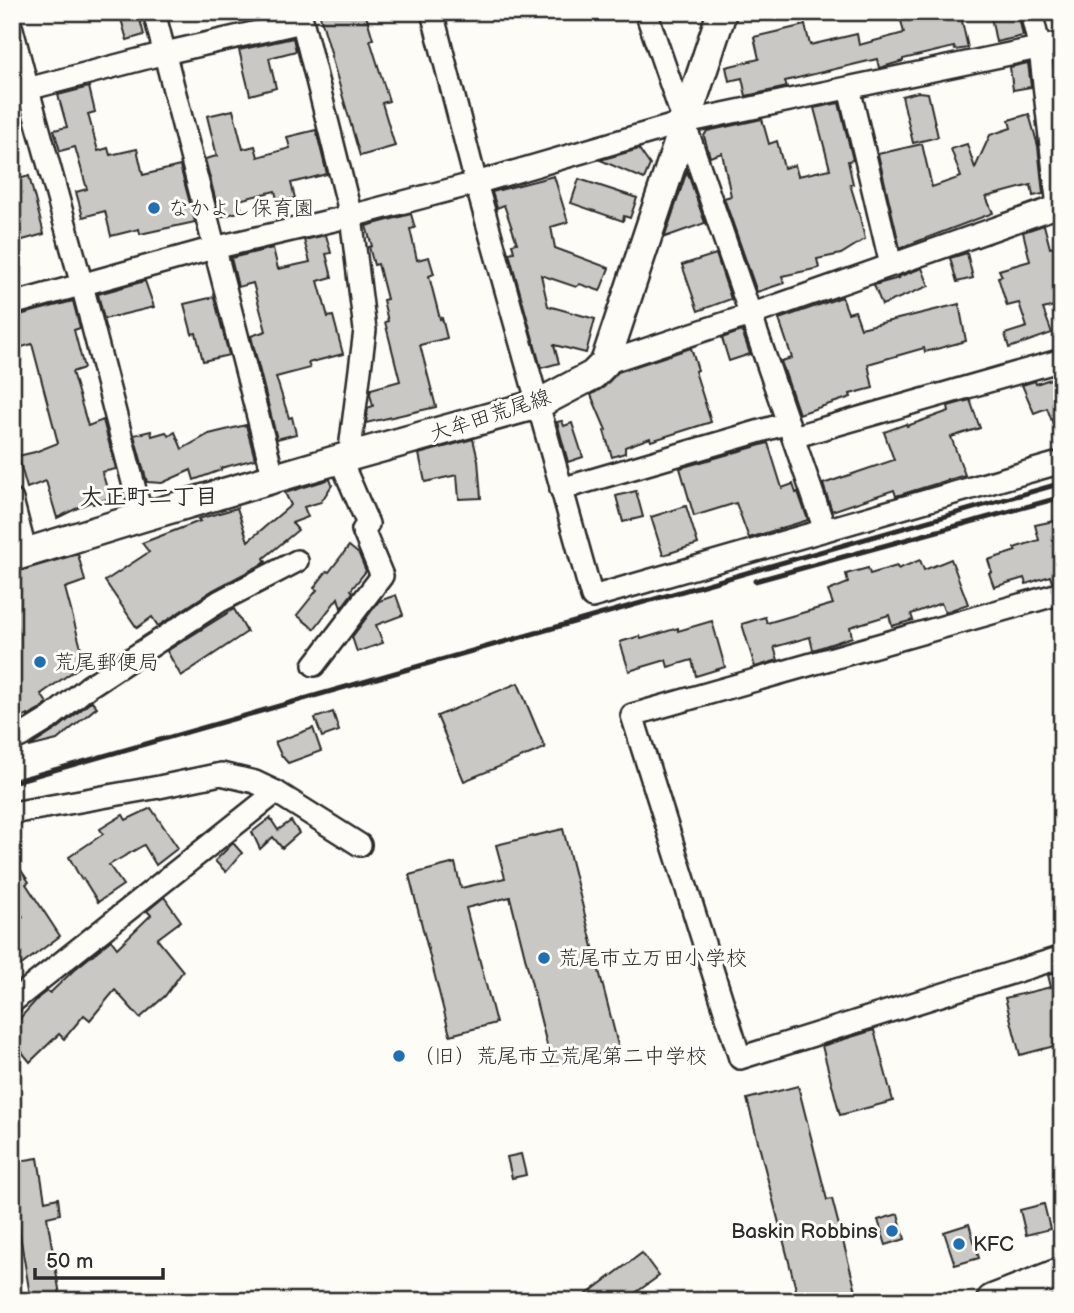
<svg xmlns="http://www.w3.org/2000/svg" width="1074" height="1313" viewBox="0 0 1074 1313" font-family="'Balsamiq Sans','Klee One',sans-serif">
<rect width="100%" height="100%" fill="#fdfcf7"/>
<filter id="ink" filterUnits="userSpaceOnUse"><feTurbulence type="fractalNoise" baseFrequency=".0143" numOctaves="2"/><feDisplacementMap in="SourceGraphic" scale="14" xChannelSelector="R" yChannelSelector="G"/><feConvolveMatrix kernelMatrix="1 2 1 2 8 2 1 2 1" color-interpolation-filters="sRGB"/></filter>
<g filter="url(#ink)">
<g fill="#c9c8c4" stroke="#2b2b2b" stroke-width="2">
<polygon points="119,12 138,12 144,35 127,40"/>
<polygon points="319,12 365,12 373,39 370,40 389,101 382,103 395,146 360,156 331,56 332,56"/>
<polygon points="899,12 960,12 968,48 955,50 954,47 903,59 903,61 879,68 877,59 785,81 787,87 746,96 742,78 729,81 726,67 759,59 754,37 805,25 810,45 857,34 859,45 904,33"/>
<polygon points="990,12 1018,12 1023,36 996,42"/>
<polygon points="293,38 296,51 269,58 276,88 250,95 239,50"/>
<polygon points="1028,63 1031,87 1013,90 1010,67"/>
<polygon points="89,87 95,112 88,114 98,151 108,148 110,155 137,149 143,175 180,166 195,222 140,234 139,229 111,236 105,211 83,217 76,192 87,189 75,147 60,151 54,130 67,127 58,95"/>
<polygon points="918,92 928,93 938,137 913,143 902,96"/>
<polygon points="839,103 853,160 848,161 853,184 850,184 860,217 865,239 841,254 817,259 819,268 782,276 784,283 757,292 724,198 731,196 722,153 710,157 704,136 707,131 762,119 769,144 777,141 784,168 795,165 798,176 830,169 814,108"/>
<polygon points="233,110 243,149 255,146 258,157 290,148 287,137 316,130 327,174 291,183 295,198 278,203 275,191 239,200 242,211 220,217 205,159 217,156 207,116"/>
<polygon points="1029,114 1038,146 1043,194 1033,196 1031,185 986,197 993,213 900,248 878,154 922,144 932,187 961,177 951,149 967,144 975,168 990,135 1011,128 1009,120"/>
<polygon points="639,149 650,165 644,179 600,160"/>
<polygon points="687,171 705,223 665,237 665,236"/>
<polygon points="29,176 44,234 12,243 12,181"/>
<polygon points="554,176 568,222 551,227 555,248 609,268 600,291 580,284 576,287 541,275 548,306 595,319 586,353 554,345 559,363 541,368 509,253 514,252 512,244 517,243 504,205 497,208 492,192"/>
<polygon points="579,179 637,198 630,218 624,216 623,221 571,203"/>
<polygon points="411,214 415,228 410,229 417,260 429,257 434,274 429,276 440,319 442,318 447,338 420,345 436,407 366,423 368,408 373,406 370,394 371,389 400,381 385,322 388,321 383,300 387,299 378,264 374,265 369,247 372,246 366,226"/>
<polygon points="1044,225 1050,248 1062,244 1062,304 1043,309 1052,333 1009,348 1005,334 1027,327 1019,303 1007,306 998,277 1002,276 999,270 1030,261 1023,232"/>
<polygon points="326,235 331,253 326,254 332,277 318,281 328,317 333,316 343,354 308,363 310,368 276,377 289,418 292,417 296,434 277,439 251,336 266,331 253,283 238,287 231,258 273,248 278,269 310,262 304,240"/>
<polygon points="967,253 973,278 957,282 950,258"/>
<polygon points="716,254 731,299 698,311 682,265"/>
<polygon points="922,268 929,286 882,305 874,285 899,278 898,277"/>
<polygon points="145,281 154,307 104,319 98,294"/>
<polygon points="214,297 229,355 203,361 196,333 192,334 184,304"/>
<polygon points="842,297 848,313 855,311 861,328 959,304 966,341 925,352 924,348 868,364 873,388 850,394 851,397 799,414 781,361 792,358 779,319"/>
<polygon points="73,301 80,328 74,330 84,368 72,372 88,426 103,420 116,469 102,472 110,498 93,504 92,501 57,518 46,481 27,488 18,456 35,452 58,443 32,344 12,350 12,317"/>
<polygon points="742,331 750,354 729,361 722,338"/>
<polygon points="691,348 698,370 695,371 711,422 651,441 650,438 625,447 625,453 612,457 604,431 606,430 591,395 604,387 618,372"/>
<polygon points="1062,375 1062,443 1060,443 1047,408 1034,413 1022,385 1035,381 1036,384"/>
<polygon points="970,400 980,428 951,437 965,475 896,496 894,490 832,511 823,484 894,460 884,432 906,424 907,426 949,411 948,406"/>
<polygon points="562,421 564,426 572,423 583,457 568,462 557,422"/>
<polygon points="246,425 255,459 221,468 221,470 194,480 191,470 162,483 147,482 134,435 151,431 152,436 166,432 169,436 175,432 182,449 209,434"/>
<polygon points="473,439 478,460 481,498 459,499 457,475 425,482 419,454"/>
<polygon points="768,443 782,488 793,484 796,493 798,492 808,520 749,538 736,503 694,516 680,468"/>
<polygon points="330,479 332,485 321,502 304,507 308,517 292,523 298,530 264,558 266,562 213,590 158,626 152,617 137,628 105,581 149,552 142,543 200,521 198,519 237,508 248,541 291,505 285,493"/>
<polygon points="636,491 643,517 623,522 616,496"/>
<polygon points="686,506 698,544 663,555 651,517"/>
<polygon points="1054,521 1062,552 1062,580 1052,582 1050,576 1026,584 1024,578 994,587 989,573 992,572 988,560 1016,551 1014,548 1039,540 1035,525"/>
<polygon points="349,546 359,554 366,571 351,590 353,592 341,608 338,598 314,629 297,615 317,590 314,588 327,571 329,572"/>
<polygon points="78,554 85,581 65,588 85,663 41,694 47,703 41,708 28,717 28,715 12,722 12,573"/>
<polygon points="951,559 968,604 945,612 941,603 911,614 913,620 892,626 889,615 850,627 852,637 813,650 810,637 774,647 778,660 755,667 742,624 765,617 767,623 833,604 828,591 848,583 846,574 868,568 870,574 897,566 898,569 920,560 924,570"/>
<polygon points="396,595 403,615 376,625 383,643 357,652 352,637 379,601"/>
<polygon points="234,609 247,632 181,676 167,651"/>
<polygon points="712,621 725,667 696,676 692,660 668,667 666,660 629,671 620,642 640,636 641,639 678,628 678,631"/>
<polygon points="518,683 545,748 464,781 437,716"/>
<polygon points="92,701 97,707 57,740 29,747 57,729"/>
<polygon points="333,712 339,731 322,737 315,718"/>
<polygon points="313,728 321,751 288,763 281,755 275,742"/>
<polygon points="151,808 178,848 156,865 144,845 109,865 123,885 98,902 83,878 81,879 69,857 103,834 100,829 123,815 126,820"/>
<polygon points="270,818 278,830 291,821 299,833 282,848 273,837 260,849 252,832"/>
<polygon points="563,829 619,1049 552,1065 510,897 466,908 496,1023 450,1035 409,875 455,863 461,888 505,878 496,845"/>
<polygon points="233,843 242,853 226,872 215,861"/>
<polygon points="12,857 29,882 26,884 60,936 12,972 12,923 23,917 12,898"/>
<polygon points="164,897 181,921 157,939 183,971 165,996 140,1018 115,990 90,1020 84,1015 64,1039 59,1034 30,1062 12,1040 12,1027 39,997 47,991 50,993 75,969 111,940 117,948 151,915 147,911"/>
<polygon points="1062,971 1062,1044 1020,1055 1005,998 1051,987 1048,975"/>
<polygon points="874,1030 893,1101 840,1115 822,1046"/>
<polygon points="798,1086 827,1200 832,1199 858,1299 850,1301 799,1301 747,1099"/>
<polygon points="521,1154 526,1175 512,1178 507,1157"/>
<polygon points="38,1158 45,1201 58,1198 60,1214 47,1217 61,1301 31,1301 12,1187 12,1162"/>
<polygon points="1044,1204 1050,1229 1026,1235 1020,1210"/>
<polygon points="898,1214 905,1239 886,1245 878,1220"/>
<polygon points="969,1224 979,1258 955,1265 944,1232"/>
<polygon points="642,1253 659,1276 624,1301 578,1301"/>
</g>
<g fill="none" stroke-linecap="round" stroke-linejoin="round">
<g stroke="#2b2b2b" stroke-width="26">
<g id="minor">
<polyline points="154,12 274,479"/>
<polyline points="300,12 351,216 365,330 349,457"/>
<polyline points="432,12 476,183 592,597 1062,462"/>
<polyline points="646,12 825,530"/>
<polyline points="1031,12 1040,49 1058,207 1062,212"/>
<polyline points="12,29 28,90 82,285 142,517"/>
<polyline points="849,88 891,265"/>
<polyline points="12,93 165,53 302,22"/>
<polyline points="12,304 214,248 351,216 476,183 685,122 1062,43"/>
<polyline points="605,363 750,315 1062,205"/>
<polyline points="793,437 1062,360"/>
<polyline points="561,489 788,423"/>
<polyline points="12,500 26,554"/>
<polyline points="1062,593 632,715 740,1058 1062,957"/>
<polyline points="314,665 382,576 363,530 368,524 340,459"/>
<polyline points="12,740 23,735 49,719 88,687 220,601 297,561"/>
<polyline points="12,813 159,787 221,774 255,782 276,792 360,845"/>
<polyline points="12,1002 276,792"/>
</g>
</g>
<g stroke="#2b2b2b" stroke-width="33">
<polyline id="major" points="12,557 142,517 340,459 538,404 593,375 605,363 722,12"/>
</g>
<g stroke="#2b2b2b" stroke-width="37">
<polyline id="highway" points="993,1301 1062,1274"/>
</g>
<use href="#minor" stroke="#fdfcf7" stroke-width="21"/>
<use href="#major" stroke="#fdfcf7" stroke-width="28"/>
<use href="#highway" stroke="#fdfcf7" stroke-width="32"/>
<g stroke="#2b2b2b" stroke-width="5">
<polyline points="755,581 1062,497"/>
<polyline points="12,782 1062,483"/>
</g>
</g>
</g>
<g fill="#1f6fb2" stroke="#fdfcf7" stroke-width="2.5">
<circle cx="154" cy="208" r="7"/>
<circle cx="40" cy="662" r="7"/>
<circle cx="544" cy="958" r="7"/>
<circle cx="399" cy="1056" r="7"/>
<circle cx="892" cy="1231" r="7"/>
<circle cx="959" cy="1244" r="7"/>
</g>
<g text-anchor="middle" stroke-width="6" stroke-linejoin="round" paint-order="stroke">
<g font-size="21" fill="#2b2b2b" stroke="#fdfcf7" text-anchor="start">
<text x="168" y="215">なかよし保育園</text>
<text x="54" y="669">荒尾郵便局</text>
<text x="558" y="965">荒尾市立万田小学校</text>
<text x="413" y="1063">（旧）荒尾市立荒尾第二中学校</text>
<text x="878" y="1238" text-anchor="end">Baskin Robbins</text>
<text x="973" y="1251">KFC</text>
</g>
<g font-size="21" fill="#2b2b2b" stroke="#fdfcf7">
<text transform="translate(490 415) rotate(-18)" y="7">大牟田荒尾線</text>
</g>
<g font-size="23" font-weight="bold" fill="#2b2b2b" stroke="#fdfcf7">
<text x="149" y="504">大正町二丁目</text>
</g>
</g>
<rect width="1074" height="1313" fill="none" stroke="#fdfcf7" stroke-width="42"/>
<rect x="21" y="21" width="1032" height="1271" fill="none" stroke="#2b2b2b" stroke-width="2.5" filter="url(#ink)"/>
<path d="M35 1268v10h128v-10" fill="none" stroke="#2b2b2b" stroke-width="3.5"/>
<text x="46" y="1268" font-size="21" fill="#2b2b2b" stroke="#fdfcf7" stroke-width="5" paint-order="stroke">50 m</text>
</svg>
